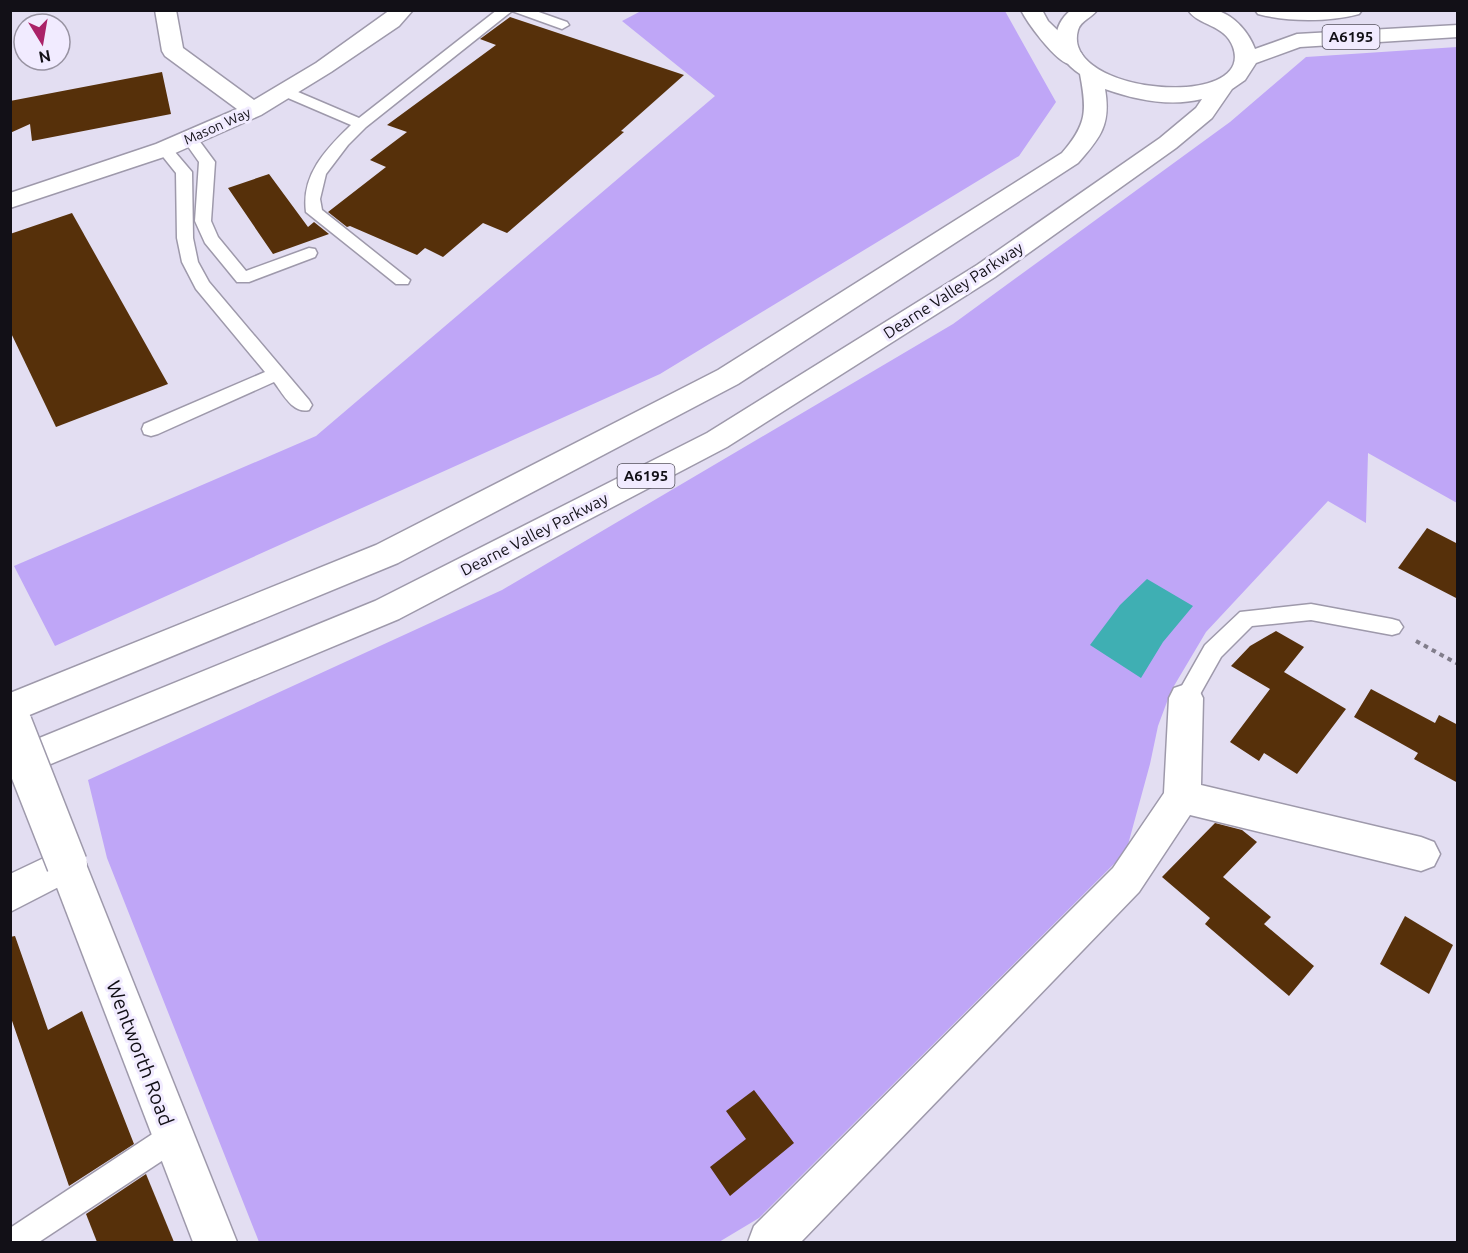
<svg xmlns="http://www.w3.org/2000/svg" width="1468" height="1253" viewBox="0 0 1468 1253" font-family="Ubuntu,sans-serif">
<rect width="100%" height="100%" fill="#e3def2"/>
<g fill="#bfa6f7">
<polygon points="641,11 1005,11 1056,102 1019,156 660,374 55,646 14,566 316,436 715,96 622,21"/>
<polygon points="1457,47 1457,503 1368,453 1366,523 1328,501 1206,632 1171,691 1158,726 1150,764 1126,852 759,1218 719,1242 259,1242 107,858 88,780 502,590 953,324 1230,122 1306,57"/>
</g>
<polygon fill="#3fafb3" points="1147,579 1193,606 1163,642 1141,678 1090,645 1120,605"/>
<g fill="#56300a">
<polygon points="510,17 684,75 621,131 624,132 507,233 483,223 443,257 425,248 417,255 350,226 347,227 328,212 386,167 370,160 407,132 387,125 496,45 480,39"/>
<polygon points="162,72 171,114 32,141 30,124 10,133 10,101"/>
<polygon points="269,174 308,227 314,222 329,234 273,254 228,188"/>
<polygon points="72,213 168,384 56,427 10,331 10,234"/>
<polygon points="1427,528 1458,544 1458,599 1398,568"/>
<polygon points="1276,631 1304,647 1284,672 1346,709 1297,774 1264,753 1259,761 1230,742 1270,689 1231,666 1250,646"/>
<polygon points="1371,689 1435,723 1439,715 1458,725 1458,783 1414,759 1418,753 1354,717"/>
<polygon points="1215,823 1242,830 1257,842 1223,877 1271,917 1264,924 1314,966 1289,996 1205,924 1210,918 1162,877"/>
<polygon points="1405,916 1453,945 1429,994 1380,964"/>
<polygon points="15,936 48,1030 82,1011 134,1144 69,1186 10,1015 10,937"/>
<polygon points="754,1090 794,1143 730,1196 710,1167 746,1139 726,1111"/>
<polygon points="146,1174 174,1242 97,1242 86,1214"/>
</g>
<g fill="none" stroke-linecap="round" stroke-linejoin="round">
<g stroke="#9e99ab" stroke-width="3">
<g id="service">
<path d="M497 10H533L567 22 569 25 562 29 512 11 366 127 348 145 326 174 320 199 322 210 410 280 408 284H396L306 212C301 175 326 149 351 125L281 95 279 92 281 89H291L359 118Z"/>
<polygon points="190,133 195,135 215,162 211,221 218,237 246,271 309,248 315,249 317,253 315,257 249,282 237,282 205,243 195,221 199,162 182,138"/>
<path d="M164 143 169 145 192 172 193 238 198 262 209 282 309 400 312 405 309 410C293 414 283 394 274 382L158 434 151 436 144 434 142 429 144 424 265 372 196 289 182 262 177 238 176 173 156 148Z"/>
<polygon points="1311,604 1392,619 1399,621 1403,627 1399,633 1392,635 1311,620 1252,626 1221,657 1194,705 1186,707 1178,705 1175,698 1205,645 1240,612"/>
<polygon points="173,1123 183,1127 187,1137 183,1147 39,1242 10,1242 10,1228 163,1127"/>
</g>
</g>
<g stroke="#9e99ab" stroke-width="3">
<g id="minor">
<polygon points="155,10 176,10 183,48 254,100 316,63 390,10 413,10 399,26 331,72 261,115 173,154 10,208 10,193 156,144 237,109 165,56 162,51"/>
<polygon points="1186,684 1198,688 1203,698 1201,785 1421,837 1434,842 1440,854 1434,866 1421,871 1190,815 1139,892 801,1242 748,1242 754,1226 1113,868 1164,793 1169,698 1174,688"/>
<polygon points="67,847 80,852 86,864 80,876 10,912 10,874"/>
</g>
</g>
<g stroke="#9e99ab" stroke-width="3">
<polygon id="tertiary" points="67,847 80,852 86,864 237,1242 193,1242 48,864 54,852"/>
</g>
<g stroke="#9e99ab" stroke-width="3">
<path id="secondary" d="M1021 10H1042L1048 21 1081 53 1084 58 1081 63C1076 64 1071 65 1066 63 1052 56 1028 24 1021 10Z"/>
</g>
<g stroke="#9e99ab" stroke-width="3">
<g id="trunk">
<path d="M1071 10H1097C1092 18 1081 20 1078 30 1060 94 1256 111 1233 47 1225 24 1198 26 1188 10 1197 10 1209 8 1218 11 1235 16 1249 33 1255 49L1297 34 1458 25V37L1300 47 1256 63 1245 80 1232 89 1212 118 1176 148 995 277 727 447 399 619 10 781V750L375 601 707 433 977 265 1160 138 1196 108 1202 99C1170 107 1136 100 1105 89 1111 124 1101 137 1078 163L738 384 398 563 10 723V693L376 545 718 370 1062 153C1087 124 1087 111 1080 74 1056 58 1046 31 1071 10Z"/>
<path d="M1255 10H1362L1359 14C1329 22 1288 22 1258 14Z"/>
</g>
</g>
<polyline stroke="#817d8b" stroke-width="4" stroke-dasharray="4.5 4.5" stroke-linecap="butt" points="1416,641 1458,664"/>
<use href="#service" fill="#fff" fill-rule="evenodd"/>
<use href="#minor" fill="#fff" fill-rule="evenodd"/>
<use href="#tertiary" fill="#fff" fill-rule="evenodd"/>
<use href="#secondary" fill="#fff" fill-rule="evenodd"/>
<use href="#trunk" fill="#fff" fill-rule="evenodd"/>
<g stroke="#9e99ab" stroke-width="34" stroke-linecap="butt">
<polyline id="tertiary-bridge-far1" points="10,720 12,726"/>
</g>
<g stroke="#9e99ab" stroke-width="43" stroke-linecap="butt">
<polyline id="tertiary-bridge" points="12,724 67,864"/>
</g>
<use href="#tertiary-bridge-far1" stroke="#fff" stroke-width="31"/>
<use href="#tertiary-bridge" stroke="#fff" stroke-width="40"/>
</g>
<g text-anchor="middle" stroke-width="6" stroke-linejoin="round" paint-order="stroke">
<g font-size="14" fill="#121017" stroke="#f1ebff">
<text transform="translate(217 126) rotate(-24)" y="5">Mason Way</text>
</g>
<g fill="#f1ebff" stroke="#55525d" stroke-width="1.5">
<rect x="1322.5" y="25" width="57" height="24" rx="4.5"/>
<rect x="617.5" y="464" width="57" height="24" rx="4.5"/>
</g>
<g font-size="15" font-weight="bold" fill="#121017">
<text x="1351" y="42">A6195</text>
<text x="646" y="481">A6195</text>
</g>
<g font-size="16" fill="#121017" stroke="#f1ebff">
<text transform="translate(953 290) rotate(-33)" y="6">Dearne Valley Parkway</text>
<text transform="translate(534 534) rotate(-27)" y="6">Dearne Valley Parkway</text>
</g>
<g font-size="20" fill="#121017" stroke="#f1ebff">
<text transform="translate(140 1053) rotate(69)" y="7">Wentworth Road</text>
</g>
</g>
<rect width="1468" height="1253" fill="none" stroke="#121017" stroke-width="24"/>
<g transform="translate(42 42) rotate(169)"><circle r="28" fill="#f1ebff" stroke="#9893a2" stroke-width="1.5"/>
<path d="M0-4.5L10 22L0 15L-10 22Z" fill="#aa2268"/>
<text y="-9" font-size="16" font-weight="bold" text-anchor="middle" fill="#121017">N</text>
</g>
</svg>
